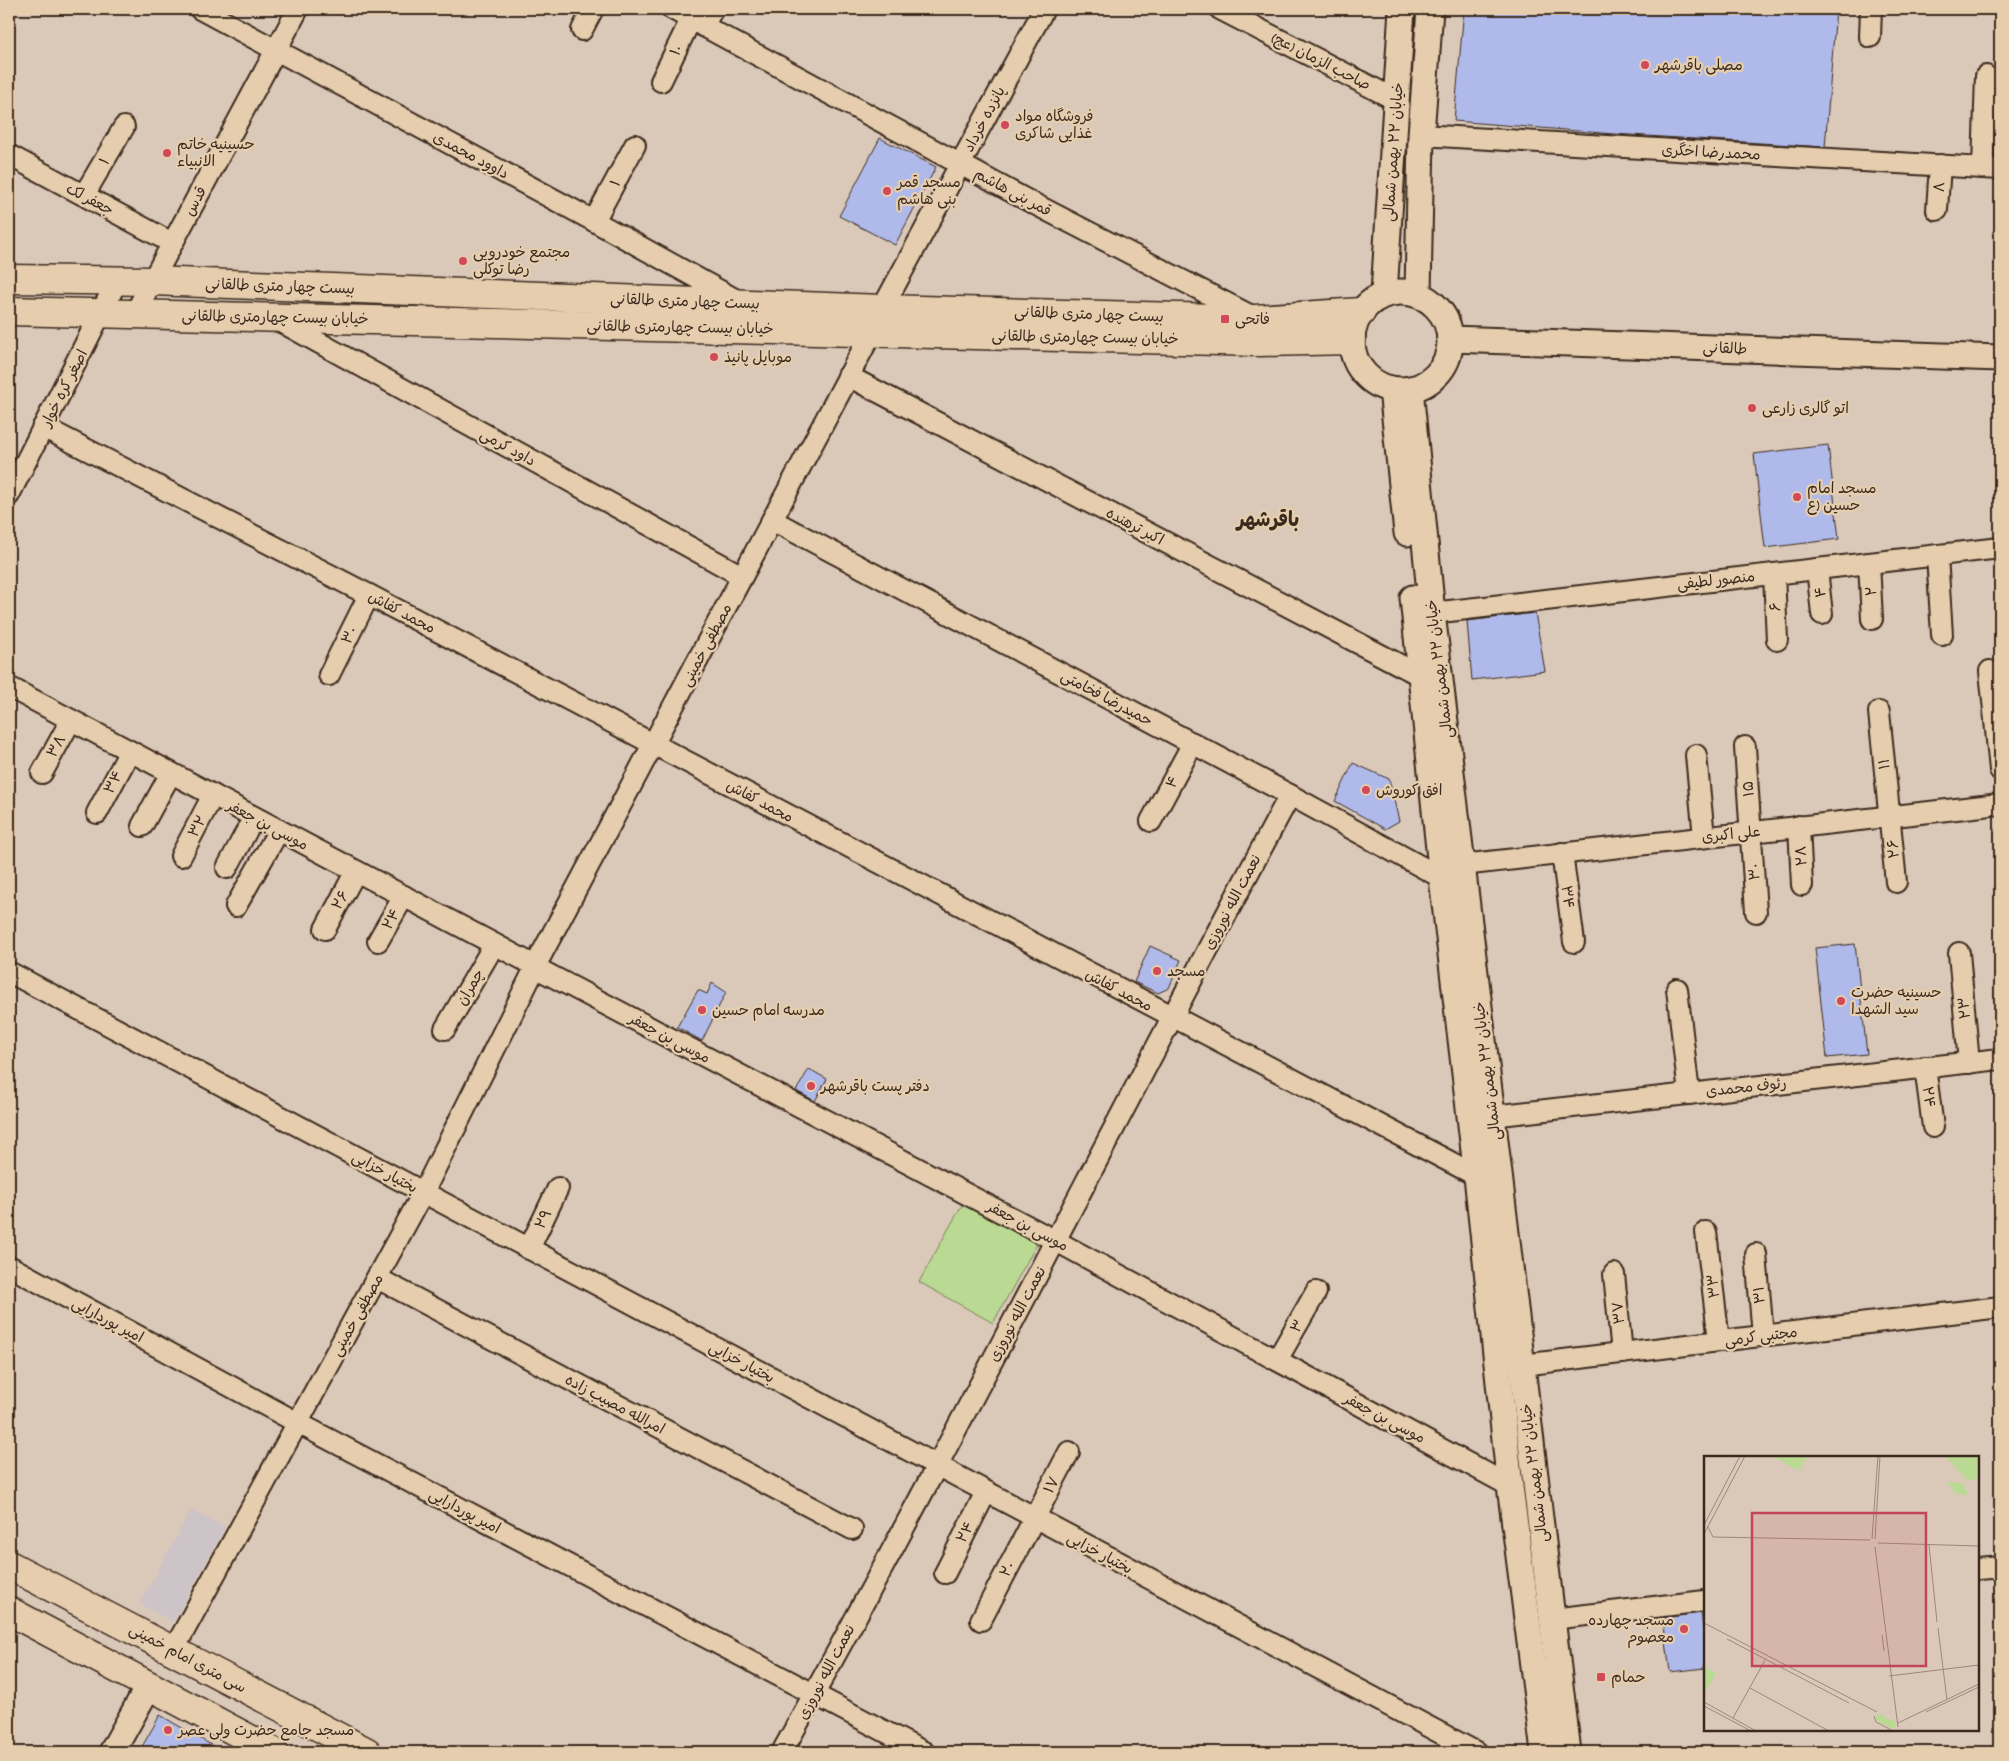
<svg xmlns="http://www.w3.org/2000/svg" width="2009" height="1761" viewBox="0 0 2009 1761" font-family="Dekko,'Playpen Sans Arabic',sans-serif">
<rect width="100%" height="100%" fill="#dac9b9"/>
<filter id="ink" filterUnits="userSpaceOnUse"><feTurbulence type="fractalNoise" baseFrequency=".02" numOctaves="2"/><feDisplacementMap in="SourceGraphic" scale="10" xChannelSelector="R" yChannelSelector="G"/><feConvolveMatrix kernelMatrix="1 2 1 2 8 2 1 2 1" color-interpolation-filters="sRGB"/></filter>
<g filter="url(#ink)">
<polygon fill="#cdc4c8" points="191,1510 225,1527 173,1622 140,1604"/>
<polygon fill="#bad992" stroke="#7a8258" points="964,1201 1038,1242 993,1323 919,1282"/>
<g fill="#afbaeb" stroke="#3b2a1e">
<polygon points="1464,9 1836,9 1825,147 1614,134 1454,121"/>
<polygon points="880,138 936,167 895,245 839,216"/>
<polygon points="1828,445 1839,539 1765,548 1754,454"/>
<polygon points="1535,613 1545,671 1472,680 1467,621"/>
<polygon points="1353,763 1389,779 1399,821 1385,829 1335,801"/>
<polygon points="1855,944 1867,1054 1827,1058 1815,948"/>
<polygon points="1150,946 1181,960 1169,988 1158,993 1134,982"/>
<polygon points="712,983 726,992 702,1041 677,1027 698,990 707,994"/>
<polygon points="809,1069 827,1079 815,1101 796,1091"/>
<polygon points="1701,1613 1705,1643 1705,1668 1670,1672 1663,1618"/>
<polygon points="160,1715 223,1752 139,1752"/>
</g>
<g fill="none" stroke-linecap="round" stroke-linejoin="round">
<g stroke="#3b2a1e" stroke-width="24">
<g id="minor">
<polyline points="200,9 594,221 740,302"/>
<polyline points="672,9 1023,198 1251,316"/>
<polyline points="1220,9 1396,100"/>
<polyline points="703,26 713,9"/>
<polyline points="582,30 593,9"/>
<polyline points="1870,37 1871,9"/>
<polyline points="661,81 691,19"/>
<polyline points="1421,135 2000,169"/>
<polyline points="9,155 172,243"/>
<polyline points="1983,168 1986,76"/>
<polyline points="84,195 124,127"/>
<polyline points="1937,210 1940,165"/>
<polyline points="594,221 635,145"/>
<polyline points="882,309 1044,9"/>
<polyline points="134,315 298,9"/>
<polyline points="276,319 742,576"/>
<polyline points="848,376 1421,676"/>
<polyline points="43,427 369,595 1477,1176"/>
<polyline points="9,495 117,281"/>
<polyline points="772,520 1290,795 1442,878"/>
<polyline points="1937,555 1942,635"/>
<polyline points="1869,563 1872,619"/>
<polyline points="1817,569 1822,614"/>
<polyline points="1774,574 1777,640"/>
<polyline points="1432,613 2000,548"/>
<polyline points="1990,671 2000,770"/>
<polyline points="329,675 369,595"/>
<polyline points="9,687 528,962"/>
<polyline points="1879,712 1896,882"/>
<polyline points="1745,747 1756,912"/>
<polyline points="1696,755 1704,837"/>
<polyline points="42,773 71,720"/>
<polyline points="97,813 130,751"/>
<polyline points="1151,821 1193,743"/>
<polyline points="142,826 171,773"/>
<polyline points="1799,826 1802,885"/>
<polyline points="1562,853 1574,942"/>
<polyline points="181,856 213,795"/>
<polyline points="1462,865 2000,804"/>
<polyline points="227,868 254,817"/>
<polyline points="236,906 279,830"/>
<polyline points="325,929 356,871"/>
<polyline points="378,941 404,896"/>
<polyline points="1959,953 1969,1063"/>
<polyline points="539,959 872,332"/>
<polyline points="9,972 1476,1752"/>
<polyline points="544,972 1056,1241 1510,1486"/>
<polyline points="1677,989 1689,1094"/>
<polyline points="445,1029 494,945"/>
<polyline points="1925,1067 1933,1127"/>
<polyline points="1492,1116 2000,1059"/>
<polyline points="1706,1232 1719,1341"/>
<polyline points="529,1249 558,1188"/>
<polyline points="1756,1254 1763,1336"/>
<polyline points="9,1266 298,1423 924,1752"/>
<polyline points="1614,1274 1622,1353"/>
<polyline points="377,1278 852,1529"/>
<polyline points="1277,1360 1316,1292"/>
<polyline points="1522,1365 2000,1307"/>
<polyline points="1978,1569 2000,1567"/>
<polyline points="945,1573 986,1492"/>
<polyline points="1552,1619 1705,1601"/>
<polyline points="981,1620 1069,1452"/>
<polyline points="173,1651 423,1193 531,976"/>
<path d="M782 1752C957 1437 1119 1113 1290 795"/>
</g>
</g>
<g stroke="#3b2a1e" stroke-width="29">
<g id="tertiary">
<circle cx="1401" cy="341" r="49"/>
<polyline points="1384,294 1402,9"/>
<polyline points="1418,294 1421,135 1430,9"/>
<polyline points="1450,339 2000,358"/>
<polyline points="1392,389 1407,533"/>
<polyline points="1410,389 1432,613 1568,1752"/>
<polyline points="1413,598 1442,878 1477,1176 1510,1486 1544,1752"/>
<polyline points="112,1752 148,1687"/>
</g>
</g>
<g stroke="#3b2a1e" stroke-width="31">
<g id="secondary">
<polyline points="9,279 152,281 882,309 1255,319 1361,312"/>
<polyline points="9,311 1259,342 1351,340"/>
<polyline points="9,1565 367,1752"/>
<polyline points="9,1611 274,1752"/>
</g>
</g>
<use href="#minor" stroke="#e5cdad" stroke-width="20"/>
<use href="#tertiary" stroke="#e5cdad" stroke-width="25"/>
<use href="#secondary" stroke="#e5cdad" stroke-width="28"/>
</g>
</g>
<g fill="#d1495b" stroke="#e5cdad" stroke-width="2">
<circle cx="1645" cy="65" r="5"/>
<circle cx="1005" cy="125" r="5"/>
<circle cx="167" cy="153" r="5"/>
<circle cx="887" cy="191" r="5"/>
<circle cx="463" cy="261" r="5"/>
<rect x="1220" y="314" width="10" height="10" rx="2.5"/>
<circle cx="714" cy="357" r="5"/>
<circle cx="1752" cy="408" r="5"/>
<circle cx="1797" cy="497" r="5"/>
<circle cx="1366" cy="790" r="5"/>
<circle cx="1157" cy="971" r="5"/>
<circle cx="1841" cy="1001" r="5"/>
<circle cx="702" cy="1010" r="5"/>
<circle cx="811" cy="1086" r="5"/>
<circle cx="1684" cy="1629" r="5"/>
<rect x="1596" y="1672" width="10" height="10" rx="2.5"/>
<circle cx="168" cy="1730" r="5"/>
</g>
<g text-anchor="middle" stroke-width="4.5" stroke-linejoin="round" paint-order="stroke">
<g font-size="15" fill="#3b2a1e" stroke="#e5cdad">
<text transform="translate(676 50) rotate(-64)" y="5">۱۰</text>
<text transform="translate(1321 61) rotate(27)" y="5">صاحب الزمان (عج)</text>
<text transform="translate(984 119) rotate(-62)" y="5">پانزده خرداد</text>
<text transform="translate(1393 152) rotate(-86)" y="5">خیابان ۲۲ بهمن شمالی</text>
<text transform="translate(1711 152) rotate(3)" y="5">محمدرضا اخگری</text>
<text transform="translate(471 155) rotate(28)" y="5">داوود محمدی</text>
<text transform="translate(104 161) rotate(-59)" y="5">۱</text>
<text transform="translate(615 183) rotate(-62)" y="5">۱</text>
<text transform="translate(1939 187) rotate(-87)" y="5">۸</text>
<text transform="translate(1013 192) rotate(28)" y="5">قمر بنی هاشم</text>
<text transform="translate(90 199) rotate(28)" y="5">جعفر لک</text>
<text transform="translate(195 201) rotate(-62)" y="5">قدس</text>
<text transform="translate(280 286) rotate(2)" y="5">بیست چهار متری طالقانی</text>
<text transform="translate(685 301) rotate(2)" y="5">بیست چهار متری طالقانی</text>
<text transform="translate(1089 314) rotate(2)" y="5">بیست چهار متری طالقانی</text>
<text transform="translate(275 317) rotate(1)" y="5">خیابان بیست چهارمتری طالقانی</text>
<text transform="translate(680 327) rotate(1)" y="5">خیابان بیست چهارمتری طالقانی</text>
<text transform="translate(1085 337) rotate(1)" y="5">خیابان بیست چهارمتری طالقانی</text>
<text transform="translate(1725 348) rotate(2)" y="5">طالقانی</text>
<text transform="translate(64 388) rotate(-63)" y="5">اصغر کره خوار</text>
<text transform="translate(508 447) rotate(29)" y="5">داود کرمی</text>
<text transform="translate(1135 526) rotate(28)" y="5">اکبر ترهنده</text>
<text transform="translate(1716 580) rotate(-6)" y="5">منصور لطیفی</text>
<text transform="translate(1871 591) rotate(-94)" y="5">۲</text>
<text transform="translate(1820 592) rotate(-97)" y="5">۴</text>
<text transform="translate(1775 607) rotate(-93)" y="5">۶</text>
<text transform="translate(402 612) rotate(28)" y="5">محمد کفاش</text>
<text transform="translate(349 635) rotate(-64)" y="5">۳۰</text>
<text transform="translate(706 645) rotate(-62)" y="5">مصطفی خمینی</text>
<text transform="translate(1439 669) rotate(-97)" y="5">خیابان ۲۲ بهمن شمالی</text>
<text transform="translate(1107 698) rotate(28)" y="5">حمیدرضا فخامتی</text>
<text transform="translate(56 746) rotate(-61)" y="5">۳۸</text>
<text transform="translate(1884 764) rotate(-96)" y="5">۱۱</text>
<text transform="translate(113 782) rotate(-63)" y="5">۳۴</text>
<text transform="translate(1172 782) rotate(-61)" y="5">۴</text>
<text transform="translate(1748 789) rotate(-95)" y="5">۱۵</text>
<text transform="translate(760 801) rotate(28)" y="5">محمد کفاش</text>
<text transform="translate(268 825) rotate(28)" y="5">موسی بن جعفر</text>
<text transform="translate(197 826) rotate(-62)" y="5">۳۲</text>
<text transform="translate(1731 834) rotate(-6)" y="5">علی اکبری</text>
<text transform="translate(1893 849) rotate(-96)" y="5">۲۶</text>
<text transform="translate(1801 856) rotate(-93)" y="5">۲۸</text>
<text transform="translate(1754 872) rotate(-93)" y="5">۳۰</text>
<text transform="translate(1568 897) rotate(83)" y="5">۳۴</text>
<text transform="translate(340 900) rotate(-61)" y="5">۲۶</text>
<text transform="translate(1232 902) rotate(-62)" y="5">نعمت الله نوروزی</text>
<text transform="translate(391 919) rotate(-61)" y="5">۲۴</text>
<text transform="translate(470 987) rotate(-60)" y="5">چمران</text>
<text transform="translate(1119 990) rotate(28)" y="5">محمد کفاش</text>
<text transform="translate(1964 1008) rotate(-95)" y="5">۲۳</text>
<text transform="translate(670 1038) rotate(28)" y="5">موسی بن جعفر</text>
<text transform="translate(1487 1071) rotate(-97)" y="5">خیابان ۲۲ بهمن شمالی</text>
<text transform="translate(1746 1087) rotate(-6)" y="5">رئوف محمدی</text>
<text transform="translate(1929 1097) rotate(82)" y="5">۲۴</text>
<text transform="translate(385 1172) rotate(28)" y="5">بختیار خزایی</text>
<text transform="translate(543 1219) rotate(-64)" y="5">۲۹</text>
<text transform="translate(1028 1226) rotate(28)" y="5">موسی بن جعفر</text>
<text transform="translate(1713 1286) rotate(-96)" y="5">۳۳</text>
<text transform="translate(1759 1295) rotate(-95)" y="5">۳۱</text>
<text transform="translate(1618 1313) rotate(-96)" y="5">۳۷</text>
<text transform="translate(1017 1314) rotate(-62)" y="5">نعمت الله نوروزی</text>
<text transform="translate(357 1315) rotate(-61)" y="5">مصطفی خمینی</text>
<text transform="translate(108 1320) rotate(28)" y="5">امیر پوردارایی</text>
<text transform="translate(1297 1326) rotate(-60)" y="5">۳</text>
<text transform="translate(1761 1336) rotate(-7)" y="5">مجتبی کرمی</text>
<text transform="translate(742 1362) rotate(28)" y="5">بختیار خزایی</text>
<text transform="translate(615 1404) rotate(28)" y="5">امرالله مصیب زاده</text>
<text transform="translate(1385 1418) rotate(28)" y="5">موسی بن جعفر</text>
<text transform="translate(1534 1473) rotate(-97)" y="5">خیابان ۲۲ بهمن شمالی</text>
<text transform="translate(1051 1485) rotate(-62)" y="5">۱۷</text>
<text transform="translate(465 1511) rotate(28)" y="5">امیر پوردارایی</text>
<text transform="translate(965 1532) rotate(-63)" y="5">۲۴</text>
<text transform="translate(1100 1553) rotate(28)" y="5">بختیار خزایی</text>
<text transform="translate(1007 1569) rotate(-63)" y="5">۲۰</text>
<text transform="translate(188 1658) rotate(28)" y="5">سی متری امام خمینی</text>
<text transform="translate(826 1672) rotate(-62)" y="5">نعمت الله نوروزی</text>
</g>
<g font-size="15" fill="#3b2a1e" stroke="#e5cdad" text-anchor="start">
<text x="1655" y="70">مصلی باقرشهر</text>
<text x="1015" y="121">فروشگاه مواد<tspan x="1015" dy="17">غذایی شاکری</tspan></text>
<text x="177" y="149">حسینیه خاتم<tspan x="177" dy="17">الانبیاء</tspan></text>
<text x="897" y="187">مسجد قمر<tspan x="897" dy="17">بنی هاشم</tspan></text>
<text x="473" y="257">مجتمع خودرویی<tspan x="473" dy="17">رضا توکلی</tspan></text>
<text x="1235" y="324">فاتحی</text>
<text x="724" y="362">موبایل پانیذ</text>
<text x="1762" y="413">اتو گالری زارعی</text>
<text x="1807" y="493">مسجد امام<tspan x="1807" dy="17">حسین (ع</tspan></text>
<text x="1376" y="795">افق کوروش</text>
<text x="1167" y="976">مسجد</text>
<text x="1851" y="997">حسینیه حضرت<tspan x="1851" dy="17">سید الشهدا</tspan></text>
<text x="712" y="1015">مدرسه امام حسین</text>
<text x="821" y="1091">دفتر پست باقرشهر</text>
<text x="1674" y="1625" text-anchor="end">مسجد چهارده<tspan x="1674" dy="17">معصوم</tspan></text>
<text x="1611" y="1682">حمام</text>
<text x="178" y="1735">مسجد جامع حضرت ولی عصر</text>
</g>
<g font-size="20" font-weight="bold" fill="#3b2a1e" stroke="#e5cdad">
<text x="1268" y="526">باقرشهر</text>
</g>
</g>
<g transform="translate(1704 1456)">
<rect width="275" height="275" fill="#dac9b9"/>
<path d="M68 0H103L95 15ZM241 0H275V23L263 24ZM243 26 259 27 264 39 252 38ZM0 211 12 217 0 239ZM176 258 191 266 192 271 188 273 172 264V260Z" fill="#bad992"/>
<path fill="none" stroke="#9a897b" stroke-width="1" d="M0 69 36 0M4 71 9 81 166 84M0 78 41 0M168 83 174 0M171 83 176 0M174 87 275 90M225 89 233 166M171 91 194 271M0 167 173 256M234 172 243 244M178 179 180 195M23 183 145 247M185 220 275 209M46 232 125 275M0 246 52 275M0 250 47 275M222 256 275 231M170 260 172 266 189 275M29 262 61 204M194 267 275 228"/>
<path fill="#c24655" fill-opacity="0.15" stroke="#c24655" stroke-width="2.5" d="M48 57H222V210H48Z"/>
<rect width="275" height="275" fill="none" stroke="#3b2a1e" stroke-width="2.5"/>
</g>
<rect width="2009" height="1761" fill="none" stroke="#e5cdad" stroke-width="30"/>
<rect x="15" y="15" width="1979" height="1731" fill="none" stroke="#3b2a1e" stroke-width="2" filter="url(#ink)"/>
</svg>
